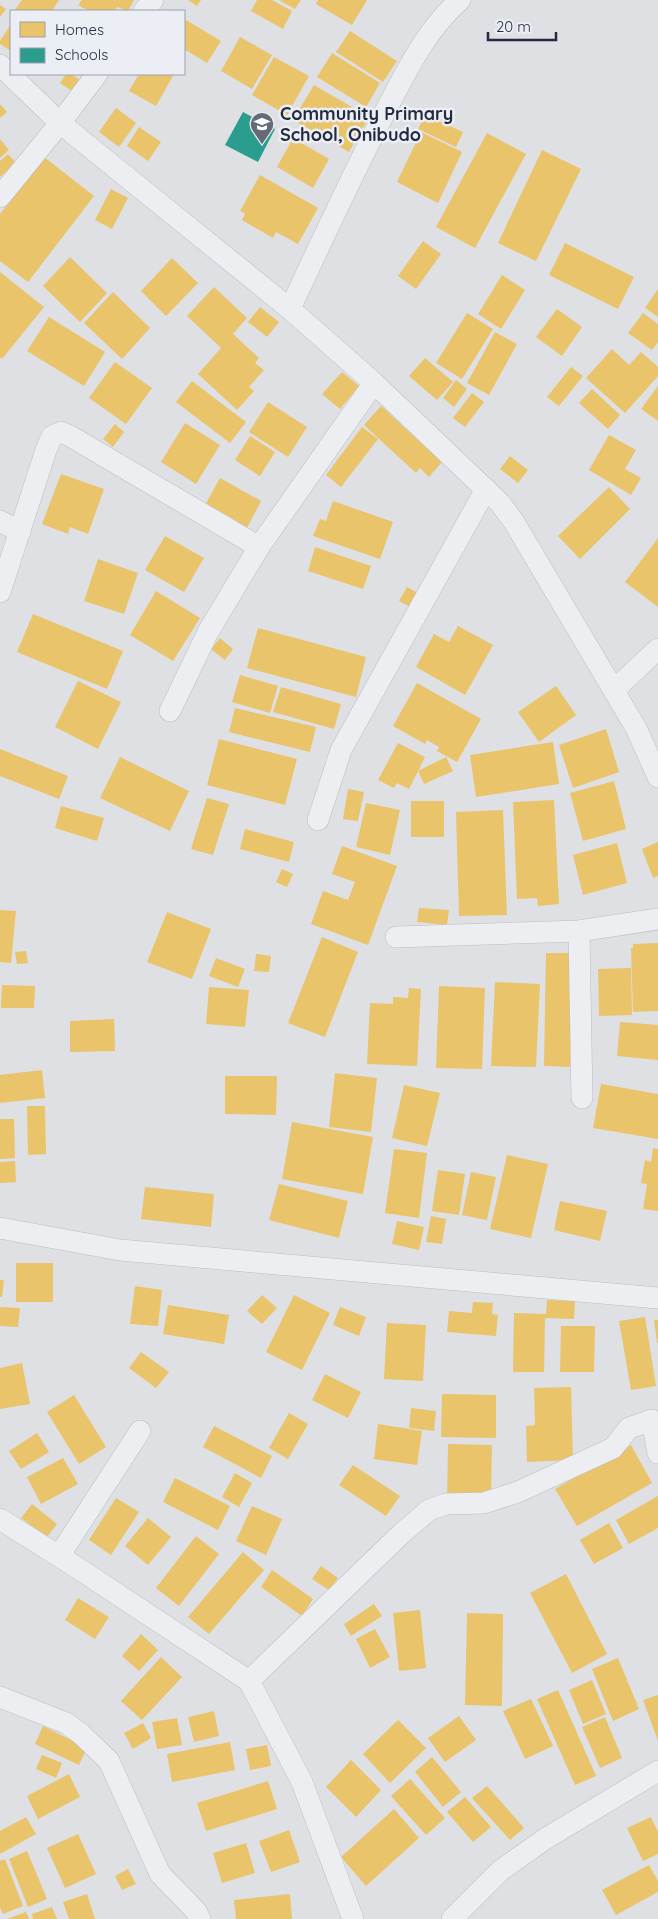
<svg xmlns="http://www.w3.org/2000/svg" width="658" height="1919" viewBox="0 0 658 1919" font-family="Quicksand,sans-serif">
<rect width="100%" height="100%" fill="#dee0e4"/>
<g fill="#e9c46a">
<polygon points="22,0 59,0 52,11 14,11"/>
<polygon points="82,0 134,0 128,11 117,7 114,11 99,10 89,11 78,5"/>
<polygon points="188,0 201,0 197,6"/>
<polygon points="257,0 272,0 292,11 283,29 251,11"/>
<polygon points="279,0 301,0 295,9"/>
<polygon points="318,0 367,0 352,25 316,4"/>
<polygon points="0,5 6,9 0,17"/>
<polygon points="186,20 221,41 207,63 184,49 184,24"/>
<polygon points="11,24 11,51 0,44 0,41"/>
<polygon points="350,31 397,61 383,82 336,52"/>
<polygon points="240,37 272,55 252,89 221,71"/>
<polygon points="332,53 380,83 366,107 317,77"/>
<polygon points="274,57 309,76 287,115 252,95"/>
<polygon points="66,74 71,74 80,80 72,91 60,83"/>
<polygon points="139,74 174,74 156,106 129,91"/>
<polygon points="314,85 369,117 349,152 293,120"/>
<polygon points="0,104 7,112 0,118"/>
<polygon points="116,108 136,123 119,147 99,132"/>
<polygon points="425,115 463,132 456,147 418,129"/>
<polygon points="139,127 161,142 148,161 127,146"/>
<polygon points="421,132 462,152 438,203 397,182"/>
<polygon points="487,133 526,154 475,248 436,227"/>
<polygon points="293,138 329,159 313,188 277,167"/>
<polygon points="0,139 9,150 0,158"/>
<polygon points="542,150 581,169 536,261 498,243"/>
<polygon points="8,154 16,163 0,177 0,161"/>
<polygon points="44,157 94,196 28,282 0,261 0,214"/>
<polygon points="260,175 318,208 298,244 276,232 273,238 242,220 245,214 240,211"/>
<polygon points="111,189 128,198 112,229 95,220"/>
<polygon points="423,241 441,254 416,289 398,276"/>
<polygon points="565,243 634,277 618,309 549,275"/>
<polygon points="70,257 107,293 80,322 43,286"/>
<polygon points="172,258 198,283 166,316 141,291"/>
<polygon points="0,272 44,307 2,359 0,357"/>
<polygon points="502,275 525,290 501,329 478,314"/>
<polygon points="214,287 247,318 233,334 259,358 255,363 264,370 249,387 254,391 237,410 198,374 221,348 187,316"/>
<polygon points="658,289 658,317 645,308"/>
<polygon points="113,292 150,328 122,359 84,323"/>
<polygon points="260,307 279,322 267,337 248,322"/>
<polygon points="557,309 582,327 562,356 536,337"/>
<polygon points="467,313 493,329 462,379 436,363"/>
<polygon points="643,313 658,324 658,342 652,350 628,333"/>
<polygon points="49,317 105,352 84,386 27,351"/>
<polygon points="495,332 517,344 489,395 467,383"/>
<polygon points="612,349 629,365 641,352 658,367 658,376 625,413 586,378"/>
<polygon points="425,358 453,382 437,400 409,376"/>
<polygon points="115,362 152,388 126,424 89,398"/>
<polygon points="571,367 583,376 559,406 547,397"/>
<polygon points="342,372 359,386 340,409 322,394"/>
<polygon points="456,380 467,389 454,407 443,398"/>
<polygon points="192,381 246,422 230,443 176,402"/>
<polygon points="658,386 658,421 641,409"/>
<polygon points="592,389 620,415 608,429 579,403"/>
<polygon points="472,393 484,402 465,427 453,418"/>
<polygon points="268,402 307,427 288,457 249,432"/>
<polygon points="381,406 442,462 429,477 420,468 416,473 364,425"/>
<polygon points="185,423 220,445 196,484 161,462"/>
<polygon points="115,424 124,432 113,447 103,439"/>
<polygon points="362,427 378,439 341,487 326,475"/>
<polygon points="609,435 636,450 625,469 641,478 631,495 589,470"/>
<polygon points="250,436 275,452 260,476 235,460"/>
<polygon points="510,456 528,470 518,483 500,469"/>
<polygon points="61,474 104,489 88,534 70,527 68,534 42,524"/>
<polygon points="220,478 261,501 247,528 205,505"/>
<polygon points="609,487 630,509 580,559 558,536"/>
<polygon points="333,501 393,522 380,559 313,536 320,519 326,521"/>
<polygon points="165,536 204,558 184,592 145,570"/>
<polygon points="658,538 658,607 625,582"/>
<polygon points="315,547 371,566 363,589 308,571"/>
<polygon points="98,559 138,573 124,614 84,601"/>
<polygon points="407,587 420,594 412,608 399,601"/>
<polygon points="156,591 200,618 173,661 130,635"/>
<polygon points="33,614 123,651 107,689 17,652"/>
<polygon points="458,626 493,645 465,695 416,667 434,634 449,642"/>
<polygon points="258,628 366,657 356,697 247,668"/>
<polygon points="220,638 233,649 225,660 211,649"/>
<polygon points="240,675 278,686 270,713 232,702"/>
<polygon points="78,681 121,702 98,749 55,727"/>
<polygon points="417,683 481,719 457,762 437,751 439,747 427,740 425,744 393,726"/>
<polygon points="556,686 576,715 539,742 518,712"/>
<polygon points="281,687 341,704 334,729 273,712"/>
<polygon points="235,708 316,727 310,752 229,732"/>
<polygon points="606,729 619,772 573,788 559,745"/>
<polygon points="219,739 297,759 285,805 207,785"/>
<polygon points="553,742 559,784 476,797 470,755"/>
<polygon points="398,743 425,757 418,771 446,757 453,771 424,784 418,771 409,789 397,783 394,788 378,780"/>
<polygon points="0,749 68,776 59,799 0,776"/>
<polygon points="120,757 189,791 170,831 100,798"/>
<polygon points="614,781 626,829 583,841 570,793"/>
<polygon points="348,789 364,792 358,821 343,819"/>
<polygon points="207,798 229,804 213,855 191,849"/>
<polygon points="554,800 559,904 538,906 537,898 517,899 513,802"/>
<rect x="411" y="801" width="33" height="36"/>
<polygon points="366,803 400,810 390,855 356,847"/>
<polygon points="61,806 104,818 97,841 55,828"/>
<polygon points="503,810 507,915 459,916 456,812"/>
<polygon points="245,829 294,842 289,862 240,849"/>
<polygon points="658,842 658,876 653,878 642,849"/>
<polygon points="617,843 627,883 583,895 573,855"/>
<polygon points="342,846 397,866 368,945 311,924 323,891 348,900 355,882 332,874"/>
<polygon points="282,869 293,874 287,887 276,882"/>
<polygon points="419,908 449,910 447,925 417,922"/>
<polygon points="0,910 16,911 11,963 0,962"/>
<polygon points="167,912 211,929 192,979 147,962"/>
<polygon points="322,937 358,952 325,1037 288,1023"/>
<polygon points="658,943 658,1011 633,1012 631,948 633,948 633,944"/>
<polygon points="26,951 28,963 17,964 15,952"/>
<polygon points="546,953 573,953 570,1067 544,1066"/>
<polygon points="256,954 271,956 269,972 254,971"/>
<polygon points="216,958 245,969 238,987 209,976"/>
<polygon points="631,968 632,1015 599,1016 598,969"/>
<polygon points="495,982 540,984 536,1067 491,1066"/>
<polygon points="2,985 35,986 34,1008 1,1008"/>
<polygon points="439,986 485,988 482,1069 436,1068"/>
<polygon points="209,987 249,990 245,1027 206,1024"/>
<polygon points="409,988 421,989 417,1066 367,1064 370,1003 393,1004 393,997 408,998"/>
<polygon points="114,1019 115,1051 70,1052 70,1021"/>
<polygon points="620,1022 658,1025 658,1060 617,1056"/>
<polygon points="42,1070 45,1098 0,1103 0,1075"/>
<polygon points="335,1073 377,1078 371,1132 329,1127"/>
<polygon points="225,1076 277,1076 276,1115 225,1114"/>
<polygon points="601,1084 658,1094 658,1139 593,1128"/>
<polygon points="404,1085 440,1093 427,1146 392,1138"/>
<polygon points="27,1106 45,1106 46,1154 28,1155"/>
<polygon points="0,1119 14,1119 15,1158 0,1159"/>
<polygon points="292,1122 373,1137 363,1194 282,1179"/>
<polygon points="653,1148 658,1149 658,1211 643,1209 647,1184 641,1183 645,1160 651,1162"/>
<polygon points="394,1149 427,1153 419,1218 385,1213"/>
<polygon points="507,1155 548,1164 531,1238 490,1229"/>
<polygon points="15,1161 16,1182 0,1183 0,1162"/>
<polygon points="438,1170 465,1174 459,1215 432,1211"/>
<polygon points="471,1172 496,1177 487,1220 462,1215"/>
<polygon points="279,1184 348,1201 339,1238 269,1220"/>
<polygon points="145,1187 214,1194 211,1227 141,1219"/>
<polygon points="560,1201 607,1211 600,1241 554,1230"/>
<polygon points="431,1216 446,1219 442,1244 426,1242"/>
<polygon points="397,1221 424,1227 419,1250 392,1244"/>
<rect x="16" y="1263" width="37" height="39"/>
<polygon points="0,1280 4,1280 2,1297 0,1297"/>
<polygon points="135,1286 162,1290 158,1326 130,1324"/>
<polygon points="262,1295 277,1308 262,1324 247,1311"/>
<polygon points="294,1295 330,1313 302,1370 266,1352"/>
<polygon points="547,1300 575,1301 574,1319 545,1318 544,1372 513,1372 514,1313 546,1314"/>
<polygon points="473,1302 493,1303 492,1314 498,1315 496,1336 447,1332 449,1311 472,1313"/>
<polygon points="168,1305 229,1315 224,1344 163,1334"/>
<polygon points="0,1307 20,1308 18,1327 0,1326"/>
<polygon points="340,1307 366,1317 359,1336 333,1325"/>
<polygon points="645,1317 656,1386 631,1390 619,1321"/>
<polygon points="654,1320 658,1320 658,1343 657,1343"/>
<polygon points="387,1323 426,1325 423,1381 384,1379"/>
<polygon points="561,1326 595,1326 594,1372 560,1372"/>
<polygon points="141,1352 169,1372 156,1388 129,1368"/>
<polygon points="22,1363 30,1404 0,1409 0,1368"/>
<polygon points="325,1374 361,1392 348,1418 312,1400"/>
<polygon points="571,1387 573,1460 527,1462 526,1426 535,1425 534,1388"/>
<polygon points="442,1394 496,1395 496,1438 441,1437"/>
<polygon points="74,1395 106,1447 79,1464 47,1412"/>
<polygon points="411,1408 436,1411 434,1431 409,1428"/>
<polygon points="289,1413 308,1424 288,1459 269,1448"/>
<polygon points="378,1424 422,1431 417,1465 374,1459"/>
<polygon points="214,1426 272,1456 261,1478 203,1447"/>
<polygon points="37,1433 49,1452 21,1469 9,1451"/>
<polygon points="448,1444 492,1445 491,1498 447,1498"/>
<polygon points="631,1445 652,1483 577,1526 555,1489"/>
<polygon points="63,1458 78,1484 41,1504 27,1477"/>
<polygon points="353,1465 400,1496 386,1516 339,1485"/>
<polygon points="235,1473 252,1483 239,1507 222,1497"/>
<polygon points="175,1478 230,1506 218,1530 163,1502"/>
<polygon points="658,1496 658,1528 629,1544 616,1520"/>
<polygon points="116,1498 139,1512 111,1555 89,1540"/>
<polygon points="32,1504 57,1524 47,1537 21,1518"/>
<polygon points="252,1506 282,1519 266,1555 236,1541"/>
<polygon points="148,1518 171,1537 148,1565 125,1546"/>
<polygon points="609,1523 623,1548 594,1564 580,1540"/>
<polygon points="196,1536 219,1554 179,1606 156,1588"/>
<polygon points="243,1552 264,1570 209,1634 188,1617"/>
<polygon points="321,1566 338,1578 329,1590 312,1579"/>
<polygon points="272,1570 313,1599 302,1616 261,1587"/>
<polygon points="566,1574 607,1654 572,1673 530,1593"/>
<polygon points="78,1598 109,1617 95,1639 65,1620"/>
<polygon points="374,1604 382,1616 351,1636 344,1624"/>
<polygon points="420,1610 426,1668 399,1671 393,1613"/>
<polygon points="467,1613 503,1614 502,1706 465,1705"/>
<polygon points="375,1629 390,1657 370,1668 356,1639"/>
<polygon points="141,1634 158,1650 139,1671 122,1656"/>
<polygon points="161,1657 182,1677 142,1720 121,1701"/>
<polygon points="618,1658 639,1709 613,1721 592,1669"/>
<polygon points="592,1680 606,1714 583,1724 569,1690"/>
<polygon points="558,1690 596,1776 575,1785 537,1699"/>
<polygon points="658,1695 658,1741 643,1700"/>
<polygon points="531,1699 553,1746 525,1759 503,1711"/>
<polygon points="214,1711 219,1736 194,1742 188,1717"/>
<polygon points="459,1716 476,1740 445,1762 428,1738"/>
<polygon points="605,1717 622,1758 600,1768 582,1727"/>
<polygon points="177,1718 182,1745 157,1749 152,1722"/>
<polygon points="398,1720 426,1748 390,1783 363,1754"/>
<polygon points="143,1723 151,1738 133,1749 124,1733"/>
<polygon points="43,1726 87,1748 79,1765 35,1744"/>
<polygon points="230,1742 235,1770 172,1782 167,1754"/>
<polygon points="267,1745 271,1766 250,1770 246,1749"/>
<polygon points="42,1755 62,1763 56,1778 36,1769"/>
<polygon points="432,1757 461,1792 443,1807 415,1772"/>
<polygon points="351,1760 381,1790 356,1817 326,1787"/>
<polygon points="69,1774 80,1797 38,1819 27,1796"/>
<polygon points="410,1779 445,1818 426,1835 391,1796"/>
<polygon points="268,1781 277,1809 206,1831 197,1803"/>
<polygon points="487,1786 524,1828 510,1840 472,1798"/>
<polygon points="465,1797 491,1827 473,1842 447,1812"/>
<polygon points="394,1809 419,1838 366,1886 341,1857"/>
<polygon points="26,1817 36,1834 0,1854 0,1831"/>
<polygon points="651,1817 658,1832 658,1854 643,1861 627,1828"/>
<polygon points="289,1830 300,1862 271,1872 259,1841"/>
<polygon points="78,1834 96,1874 65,1888 47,1848"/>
<polygon points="246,1843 255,1873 222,1883 213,1853"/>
<polygon points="27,1851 47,1899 28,1907 9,1859"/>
<polygon points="5,1859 23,1906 3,1914 0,1907 0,1861"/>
<polygon points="649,1865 658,1881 658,1892 616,1915 602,1890"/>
<polygon points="128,1869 136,1884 122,1890 115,1876"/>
<polygon points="87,1894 95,1919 69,1919 63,1902"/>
<polygon points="290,1894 292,1919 236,1919 234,1900"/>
<polygon points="52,1907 57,1919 33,1919 32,1914"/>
<polygon points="26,1912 29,1919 7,1919"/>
</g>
<polygon fill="#2a9d8f" points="243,112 275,129 258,162 225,145"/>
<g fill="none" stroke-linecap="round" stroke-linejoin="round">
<g stroke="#bbbdc2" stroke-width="22">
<g id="minor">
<polyline points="144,11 153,0"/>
<polyline points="0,65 60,123 290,309 374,383 500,503 514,522 636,728 658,777"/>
<polyline points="0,197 60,123 97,74"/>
<path d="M290 309C321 242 352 175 386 110 407 70 426 30 460 0"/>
<polyline points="0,521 20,532"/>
<polyline points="0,592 46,450 52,436 61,432 70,436 259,547"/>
<polyline points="614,690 658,649"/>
<polyline points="170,711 208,632 259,547 374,383"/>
<polyline points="318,820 341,750 486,489"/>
<polyline points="579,931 582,1098"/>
<polyline points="396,937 579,931 658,919"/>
<polyline points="0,1228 120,1250 658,1298"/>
<polyline points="0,1519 76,1567 249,1681 302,1782 353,1919"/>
<polyline points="59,1556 140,1431"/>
<polyline points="249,1681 401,1534 429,1510 446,1504 484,1503 518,1492 613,1448 629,1428 652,1420 658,1453"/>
<polyline points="0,1697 66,1723 81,1734 109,1761 160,1874 196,1911 200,1919"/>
<polyline points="452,1919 501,1870 545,1839 658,1771"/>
</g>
</g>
<use href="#minor" stroke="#edeef1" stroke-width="21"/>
</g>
<defs>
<g id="school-pin" transform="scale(1.25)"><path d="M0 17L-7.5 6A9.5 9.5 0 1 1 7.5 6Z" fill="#656a78" stroke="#ebeef5"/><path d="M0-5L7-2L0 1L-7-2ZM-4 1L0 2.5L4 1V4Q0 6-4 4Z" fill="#fff"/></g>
</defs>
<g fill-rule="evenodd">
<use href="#school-pin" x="262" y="124"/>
</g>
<g text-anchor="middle" stroke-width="5" stroke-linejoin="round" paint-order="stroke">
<g font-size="18" font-weight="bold" fill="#242b3e" stroke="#ebeef5" text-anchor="start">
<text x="280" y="120">Community Primary<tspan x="280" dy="21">School, Onibudo</tspan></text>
</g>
</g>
<rect x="10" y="10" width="175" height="65" fill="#ebeef5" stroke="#9ba0ac"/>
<rect x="20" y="22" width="25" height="15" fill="#e9c46a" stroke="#9ba0ac"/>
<text x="55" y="35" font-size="15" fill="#242b3e">Homes</text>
<rect x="20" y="48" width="25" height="15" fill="#2a9d8f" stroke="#9ba0ac"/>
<text x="55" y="60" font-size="15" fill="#242b3e">Schools</text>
<path d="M488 32v8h68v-8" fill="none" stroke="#242b3e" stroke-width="2.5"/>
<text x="496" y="32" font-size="15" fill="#242b3e" stroke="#ebeef5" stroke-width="4" paint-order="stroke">20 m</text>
</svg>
